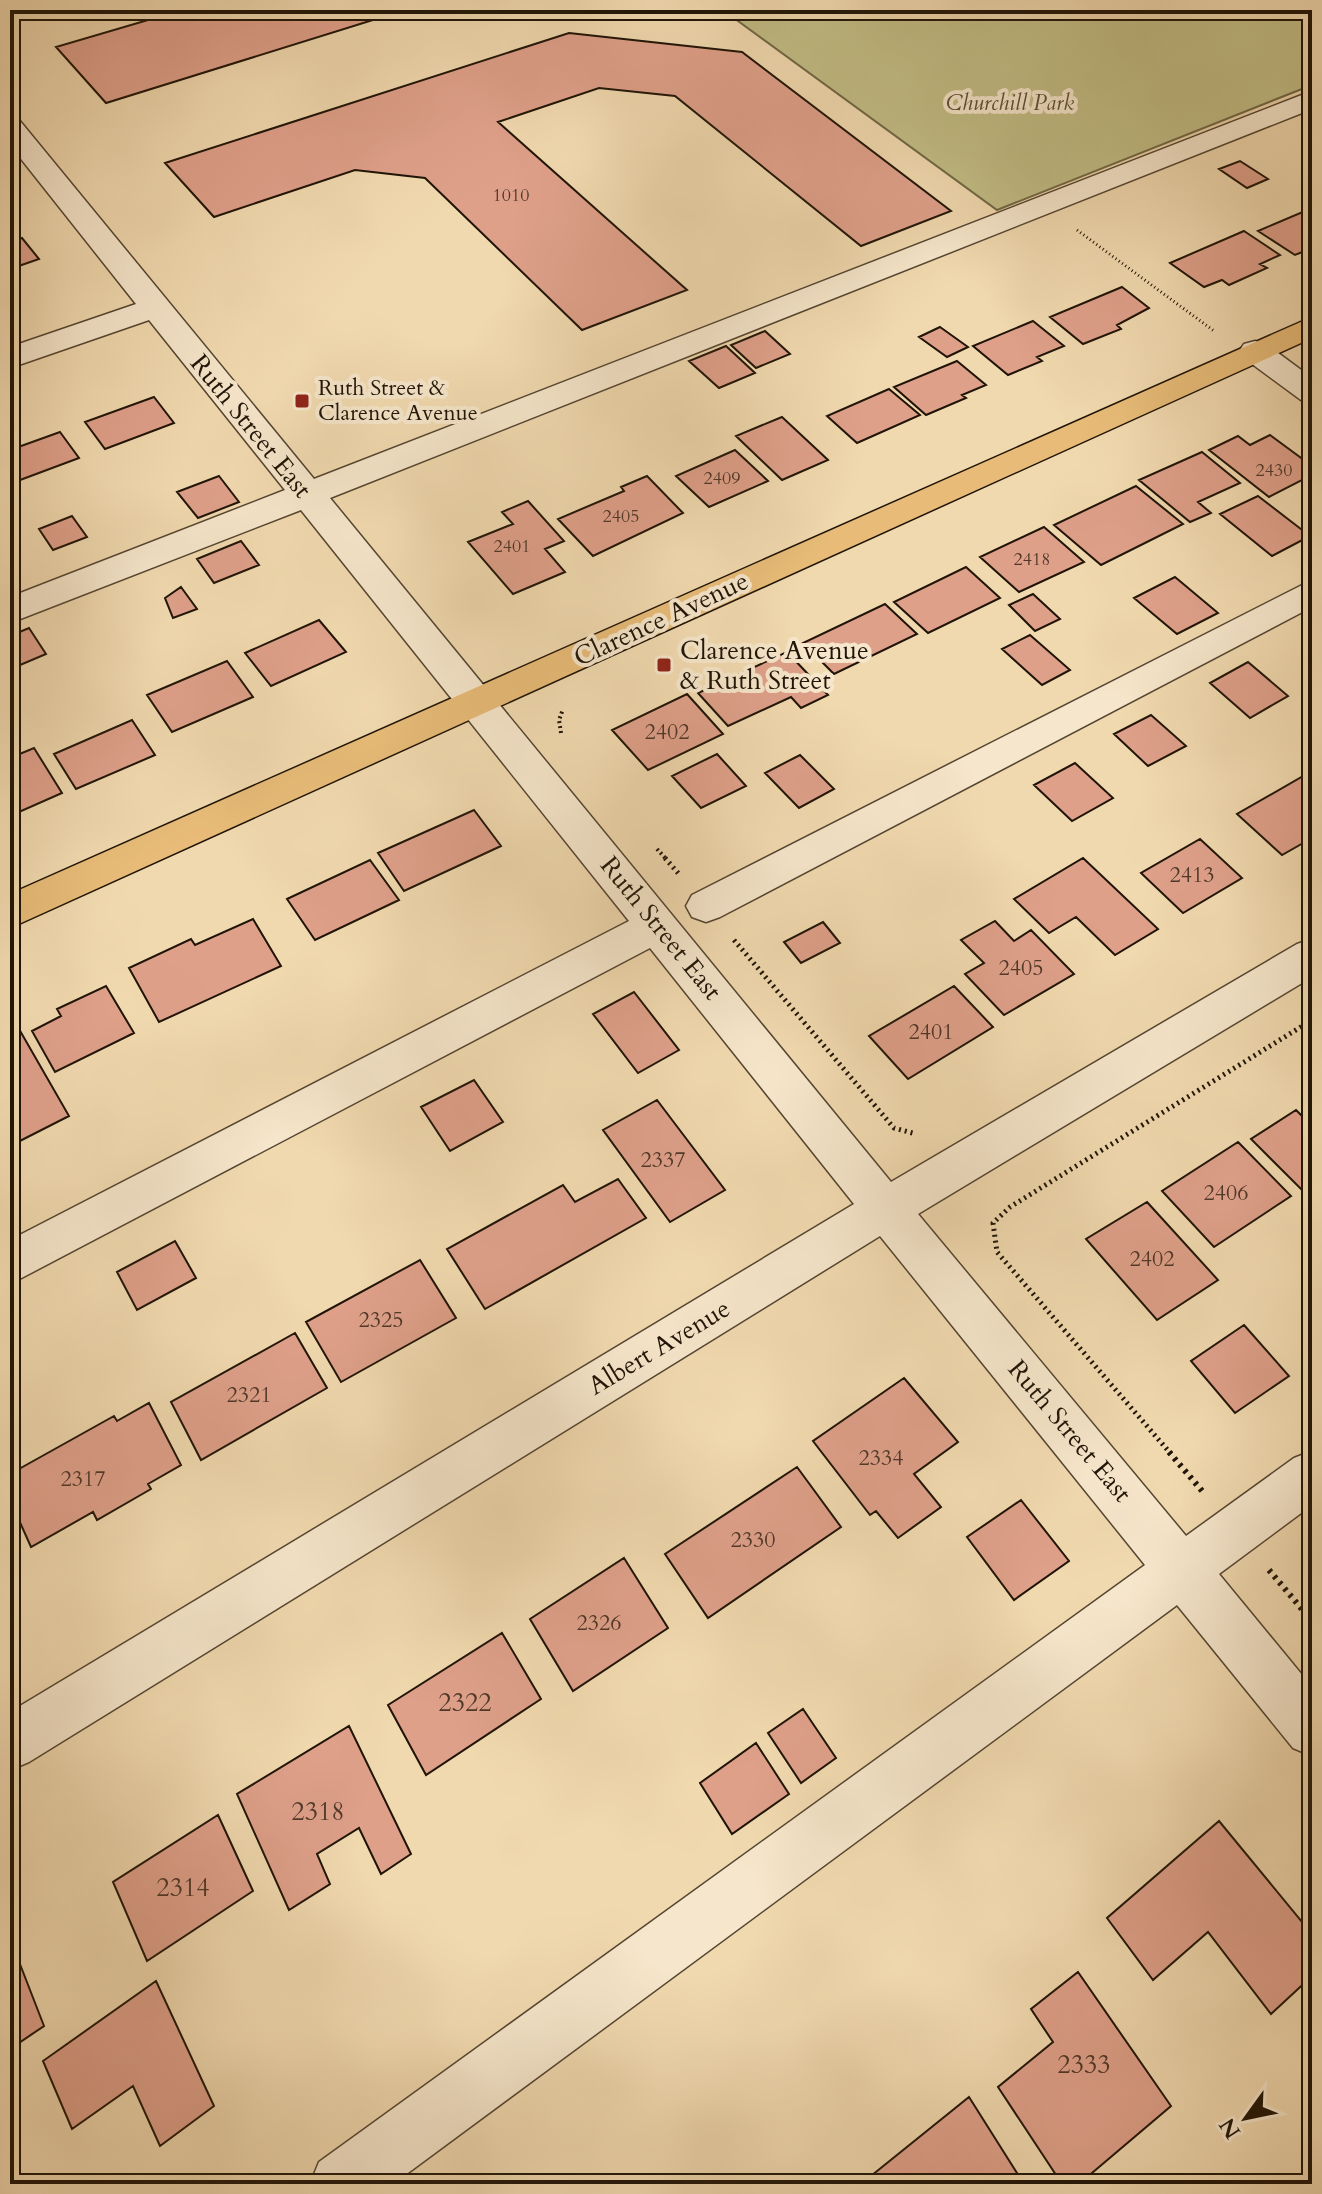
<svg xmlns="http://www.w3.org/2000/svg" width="1322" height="2194" viewBox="0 0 1322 2194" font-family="Cardo,serif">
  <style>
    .green { fill: #c2bd85; stroke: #706846; stroke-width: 2 }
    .building { fill: #dfa08a; stroke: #1f1407; stroke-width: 2 }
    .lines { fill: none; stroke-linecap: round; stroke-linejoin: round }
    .minor-casing { stroke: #544531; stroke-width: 3 }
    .major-casing { stroke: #1f1407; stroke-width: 3 }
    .path-far3 { stroke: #1f1407; stroke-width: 3; stroke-dasharray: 1 3; stroke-linecap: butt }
    .path-far2 { stroke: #1f1407; stroke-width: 4; stroke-dasharray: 2 3; stroke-linecap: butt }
    .path-far1 { stroke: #1f1407; stroke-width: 5; stroke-dasharray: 2 4; stroke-linecap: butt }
    .path { stroke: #1f1407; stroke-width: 6; stroke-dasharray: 3 5; stroke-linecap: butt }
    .minor { fill: #f6e6cb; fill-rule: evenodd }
    .major { fill: #e8bc78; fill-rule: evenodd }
    .poi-dot { fill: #8f2418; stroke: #f6e6cb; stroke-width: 3 }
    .labels { text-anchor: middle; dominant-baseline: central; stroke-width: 8; stroke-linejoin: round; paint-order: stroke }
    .far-number-label { font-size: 18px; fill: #4f3728 }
    .far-park-label { font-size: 22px; font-style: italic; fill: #584f33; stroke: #f6e6cb }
    .far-poi-label { font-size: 22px; fill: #1f1407; stroke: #f6e6cb; text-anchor: start }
    .number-label { font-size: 22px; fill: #4f3728 }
    .street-label { font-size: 26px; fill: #1f1407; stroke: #f6e6cb }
    .poi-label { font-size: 26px; fill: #1f1407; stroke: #f6e6cb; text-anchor: start }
    .near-number-label { font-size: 26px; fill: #4f3728 }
  </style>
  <rect width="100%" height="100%" fill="#f1d9af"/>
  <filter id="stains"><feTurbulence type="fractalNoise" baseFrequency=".0025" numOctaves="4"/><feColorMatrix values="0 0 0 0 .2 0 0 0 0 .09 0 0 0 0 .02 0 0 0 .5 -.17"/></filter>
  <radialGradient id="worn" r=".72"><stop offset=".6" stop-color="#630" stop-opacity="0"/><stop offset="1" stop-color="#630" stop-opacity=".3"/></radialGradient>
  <path class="green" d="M723,10H1312V85L997,210Z"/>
  <path class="building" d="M182,10H405L106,103L56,47Z
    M569,33L742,52L951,211L861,246L675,96L599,88L498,122L687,290L582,330L425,178L355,170L214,217L165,163Z
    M1240,161L1268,179L1247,188L1219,169Z
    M1312,208V248L1295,255L1258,231Z
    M1244,231L1280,255L1260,264L1267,268L1229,285L1222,280L1204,287L1170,263Z
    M22,238L39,259L10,269V242Z
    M1122,287L1149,308L1117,325L1121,329L1083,344L1050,317Z
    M1033,321L1064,346L1037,357L1042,361L1008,375L973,346Z
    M940,327L968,347L947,357L919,337Z
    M765,331L790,354L756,368L731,345Z
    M726,346L755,373L719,388L689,361Z
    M957,361L986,385L962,395L966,398L926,415L894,387Z
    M889,389L920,415L857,443L827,416Z
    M154,397L174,423L105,449L85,422Z
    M782,417L828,460L782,480L736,436Z
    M60,432L79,458L12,483L10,450Z
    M1270,435L1312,466V475L1269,497L1209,450L1238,436L1250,445Z
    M735,450L768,481L709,507L676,476Z
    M1202,452L1240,483L1198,502L1211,513L1190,522L1139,480Z
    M219,476L239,502L198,518L177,492Z
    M647,476L683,513L593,556L558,519L624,491L621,487Z
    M1136,486L1183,524L1101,565L1054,525Z
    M1258,496L1310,536L1272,556L1220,514Z
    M528,501L564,541L545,549L565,572L513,594L468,542L513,524L502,512Z
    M72,516L87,537L53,550L39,529Z
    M1044,527L1084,562L1019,592L980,557Z
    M241,541L259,565L214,583L197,559Z
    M966,567L1000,598L928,633L894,602Z
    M1175,577L1218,613L1177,634L1134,598Z
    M181,587L197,609L173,618L165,598Z
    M1033,594L1060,619L1035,631L1009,605Z
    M885,604L917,634L834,674L803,643Z
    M319,620L346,652L271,686L245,653Z
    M29,628L46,654L13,668L10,636Z
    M1030,635L1070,670L1042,685L1002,649Z
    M787,652L828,695L801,708L791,697L728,726L698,693Z
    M227,661L253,697L172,732L147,695Z
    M1248,662L1288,696L1250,718L1210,683Z
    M687,694L723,734L648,770L612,730Z
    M1151,715L1186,746L1148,766L1114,734Z
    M132,720L155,755L76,789L54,754Z
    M34,748L62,793L10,816V758Z
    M717,754L746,786L701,808L672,776Z
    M800,755L834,789L799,808L765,773Z
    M1075,763L1113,798L1072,821L1034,785Z
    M1305,775L1312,781V838L1282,855L1237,814Z
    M474,810L501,846L404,891L378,853Z
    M1200,839L1242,878L1183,913L1141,873Z
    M1083,858L1158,929L1115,955L1076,917L1049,933L1014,899Z
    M370,860L399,900L315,940L287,899Z
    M253,919L281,966L159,1022L129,968L191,939L195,945Z
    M995,921L1014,941L1031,930L1074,974L1004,1015L965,974L984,963L961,940Z
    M823,922L840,943L801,963L784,942Z
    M106,986L134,1033L55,1072L32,1031L61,1016L57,1009Z
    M954,986L993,1027L908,1079L869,1036Z
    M634,992L679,1050L638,1073L593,1014Z
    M19,1029L69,1116L10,1146V1034Z
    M474,1080L503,1122L450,1151L421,1107Z
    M657,1100L725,1190L670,1222L603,1130Z
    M1296,1110L1302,1116L1312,1110V1193L1308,1196L1251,1139Z
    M1238,1142L1291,1196L1214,1247L1162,1191Z
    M618,1179L646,1218L485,1309L447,1249L563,1185L575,1202Z
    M1147,1202L1218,1280L1157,1320L1086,1239Z
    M175,1241L196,1278L137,1310L117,1272Z
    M420,1260L456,1318L341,1382L306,1322Z
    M1244,1325L1289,1376L1235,1413L1191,1361Z
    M295,1333L327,1388L201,1460L171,1402Z
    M904,1378L958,1442L914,1474L941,1507L898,1538L876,1511L870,1515L813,1441Z
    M149,1403L181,1465L148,1484L151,1489L97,1520L93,1512L31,1547L10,1500V1474L114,1416L117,1421Z
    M797,1467L841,1527L708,1618L665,1554Z
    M1021,1500L1069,1561L1014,1600L967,1537Z
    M624,1558L668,1628L573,1691L530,1619Z
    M502,1633L541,1699L426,1775L388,1705Z
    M803,1709L836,1758L801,1783L768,1733Z
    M349,1726L411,1854L381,1874L359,1828L317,1854L330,1884L289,1910L237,1794Z
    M756,1743L789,1794L732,1834L700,1783Z
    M218,1815L253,1891L147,1961L113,1882Z
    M1219,1821L1312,1934V1976L1271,2014L1208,1932L1153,1980L1107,1918Z
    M11,1941L44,2026L10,2049V1942Z
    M1078,1972L1171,2106L1079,2184H1062L998,2087L1053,2042L1031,2009Z
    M156,1981L214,2106L160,2146L133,2086L72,2129L43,2061Z
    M969,2097L1024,2184H861Z"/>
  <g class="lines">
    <defs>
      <path id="minor" d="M1312,91V109L330,498L891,1182L1297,944L1312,939V977L918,1214L1186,1536L1294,1458L1312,1451V1505L1219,1574L1312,1687V1756L1293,1748L1177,1605L393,2184H310L319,2162L1145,1565L880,1236L29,1762L10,1770V1712L854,1204L650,948L10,1284V1240L629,921L301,510L10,623V597L285,490L149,320L10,368V347L136,304L10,145V119L20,121L314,479Z
        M1255,341L1266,344L1312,378V403L1301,400L1244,358L1239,351L1244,344Z
        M1312,580V607L720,917L706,922L692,917L686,906L692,895Z"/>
      <path id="major" d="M1312,317V338L10,928V894Z"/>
    </defs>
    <use href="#minor" class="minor-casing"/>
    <use href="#major" class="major-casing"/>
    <path class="path-far3" d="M1077,230L1214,331"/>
    <path class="path-far2" d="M561,733L559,720L563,709
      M657,849L667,860"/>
    <path class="path-far1" d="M665,858L679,874
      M734,940L894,1128L916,1134
      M1171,1454L997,1252L993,1223L1010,1207L1312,1020"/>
    <path class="path" d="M1169,1452L1203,1492
      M1269,1570L1312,1621"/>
    <use href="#minor" class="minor"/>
    <use href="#major" class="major"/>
  </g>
  <g class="poi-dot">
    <rect x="294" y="393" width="16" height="16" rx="4"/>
    <rect x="656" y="657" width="16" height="16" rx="4"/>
  </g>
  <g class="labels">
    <g class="far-number-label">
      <text x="511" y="195">1010</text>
      <text x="1274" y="470">2430</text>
      <text x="722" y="478">2409</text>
      <text x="621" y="516">2405</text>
      <text x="512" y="546">2401</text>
      <text x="1032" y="559">2418</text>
    </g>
    <g class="far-park-label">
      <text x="1010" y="103">Churchill Park</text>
    </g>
    <g class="far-poi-label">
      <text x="318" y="388">Ruth Street &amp;<tspan x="318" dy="25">Clarence Avenue</tspan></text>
    </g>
    <g class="number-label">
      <text x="667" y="732">2402</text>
      <text x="1192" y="875">2413</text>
      <text x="1021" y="968">2405</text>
      <text x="931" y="1032">2401</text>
      <text x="663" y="1160">2337</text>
      <text x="1226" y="1193">2406</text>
      <text x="1152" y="1259">2402</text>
      <text x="381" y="1320">2325</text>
      <text x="249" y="1395">2321</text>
      <text x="881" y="1458">2334</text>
      <text x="83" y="1479">2317</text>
      <text x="753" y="1540">2330</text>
      <text x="599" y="1623">2326</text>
    </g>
    <g class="street-label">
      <text transform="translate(251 426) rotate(51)">Ruth Street East</text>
      <text transform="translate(661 619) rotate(-25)">Clarence Avenue</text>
      <text transform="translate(661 928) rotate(51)">Ruth Street East</text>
      <text transform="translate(659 1347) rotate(-31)">Albert Avenue</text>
      <text transform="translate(1070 1431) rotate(50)">Ruth Street East</text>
    </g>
    <g class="poi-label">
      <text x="680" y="650">Clarence Avenue<tspan x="680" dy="30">&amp; Ruth Street</tspan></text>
    </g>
    <g class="near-number-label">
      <text x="465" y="1702">2322</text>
      <text x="318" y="1811">2318</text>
      <text x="183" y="1887">2314</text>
      <text x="1084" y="2064">2333</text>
    </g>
  </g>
  <rect width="1322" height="2194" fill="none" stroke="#f1d9af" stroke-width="40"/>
  <rect x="12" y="12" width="1298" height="2170" fill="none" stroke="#1f1407" stroke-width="4"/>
  <rect x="20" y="20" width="1282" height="2154" fill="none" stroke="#1f1407" stroke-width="2"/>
  <g transform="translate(1246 2118) rotate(237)" stroke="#f6e6cb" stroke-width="6" paint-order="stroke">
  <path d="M0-6L14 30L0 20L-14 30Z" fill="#1f1407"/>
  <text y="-12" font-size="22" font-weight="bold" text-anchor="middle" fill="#1f1407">N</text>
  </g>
  <rect width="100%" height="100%" filter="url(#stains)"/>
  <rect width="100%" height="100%" fill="url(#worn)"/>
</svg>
